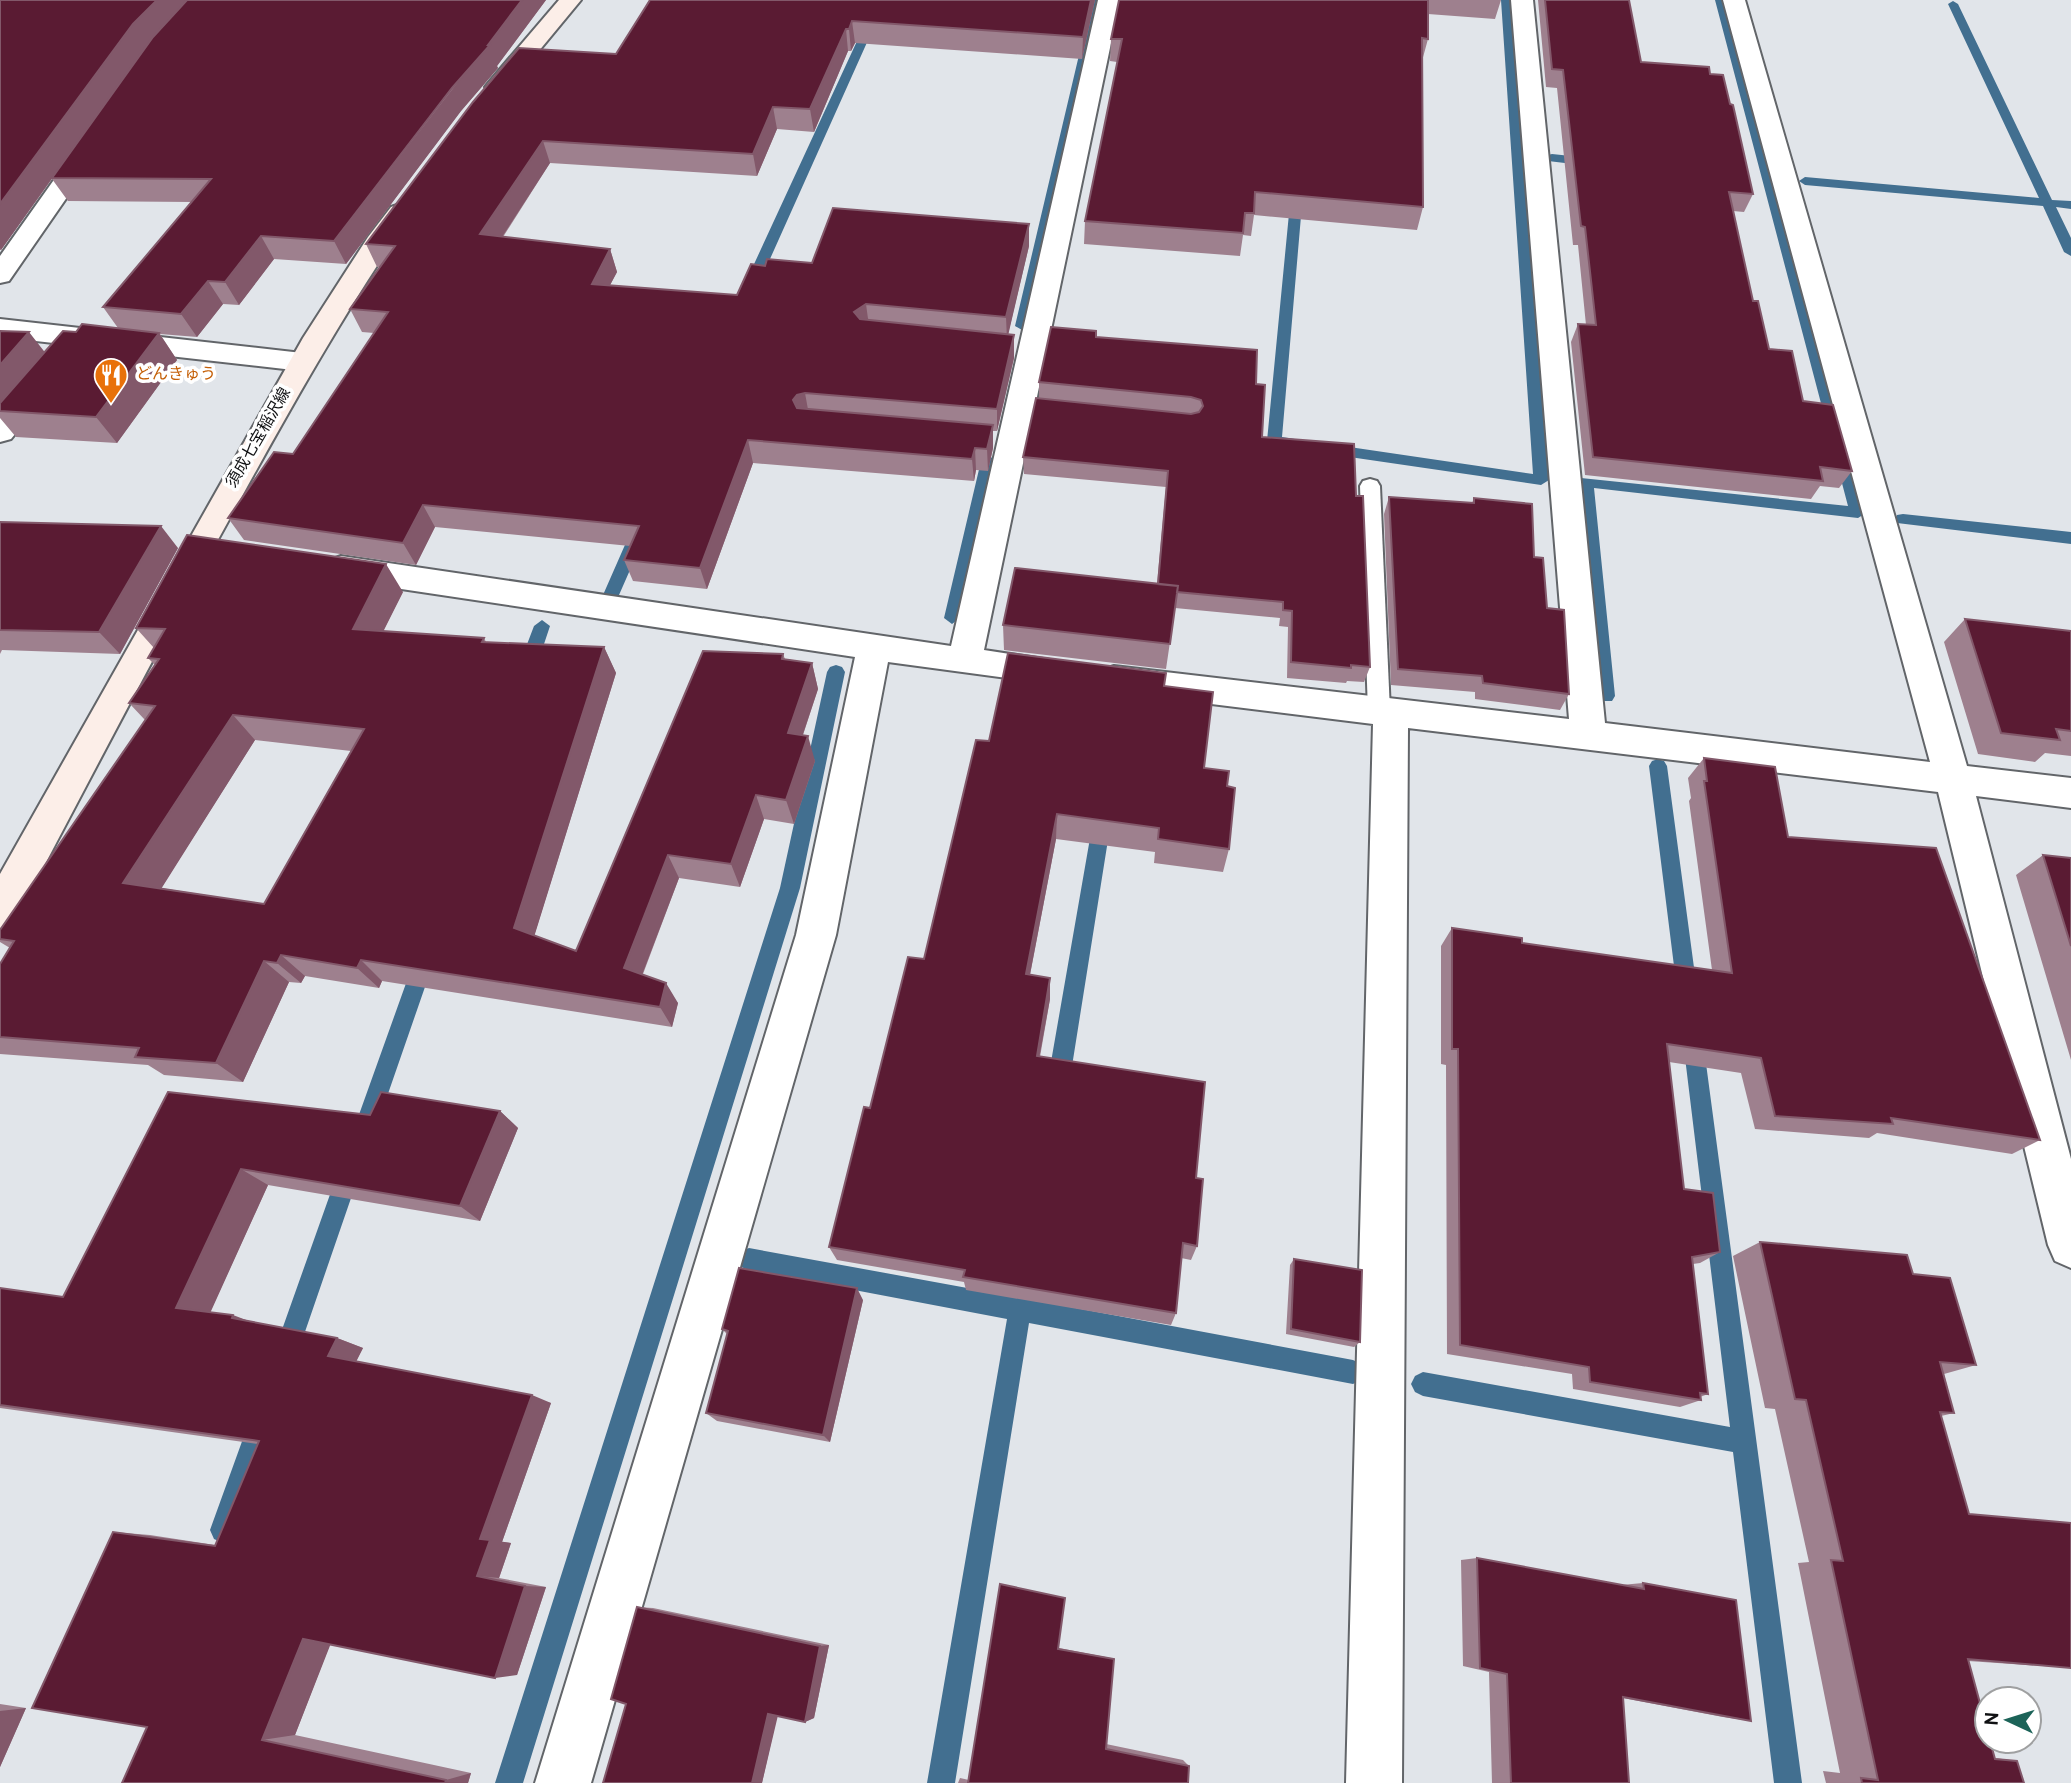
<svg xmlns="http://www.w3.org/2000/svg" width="2071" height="1783" viewBox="0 0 2071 1783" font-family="Overpass,'Noto Sans JP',sans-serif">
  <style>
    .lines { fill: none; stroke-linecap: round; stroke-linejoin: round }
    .stream { fill: #426f90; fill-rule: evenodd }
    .lane-casing { stroke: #626569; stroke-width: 4 }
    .street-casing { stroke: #626569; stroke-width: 4 }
    .secondary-casing { stroke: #626569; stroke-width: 4 }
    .lane { fill: #fff; fill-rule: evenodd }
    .street { fill: #fff; fill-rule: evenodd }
    .secondary { fill: #fceee8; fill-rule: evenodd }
    .wall { fill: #9e808e; fill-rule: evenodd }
    .shaded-wall { fill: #82586a }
    .building { fill: #5a1b33; stroke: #82586a; stroke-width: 2; fill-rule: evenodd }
    .labels { text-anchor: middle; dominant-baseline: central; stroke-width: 7; stroke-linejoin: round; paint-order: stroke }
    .far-food-label { font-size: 16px; fill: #c56008; stroke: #fff; text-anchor: start }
    .far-street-label { font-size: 16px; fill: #101113; stroke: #fff }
  </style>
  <rect width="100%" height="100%" fill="#e1e5ea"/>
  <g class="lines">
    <path class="stream" d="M876,0H886L757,288L750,292L745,291L743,288Z
      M1092,0H1102L1029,326L1022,330L1015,326Z
      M1501,0H1511L1549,480L1541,485L1329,454L1321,449L1329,444L1533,474Z
      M1715,0H1725L1866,513L1858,518L1594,488L1615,696L1612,701H1600L1597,696L1578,482L1581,478L1848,506Z
      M1953,1L1958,4L2052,200L2071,201V209L2056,207L2071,238V256L2064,252L2043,206L1805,185L1799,181L1805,177L2039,198L1948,4Z
      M1552,154L1590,158L1596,162L1590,166L1548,161V155Z
      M1297,189L1303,193L1282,437L1301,440L1303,444L1301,448C1292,450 1273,448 1267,441L1291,193Z
      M989,456L997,461L960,618L952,624L944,618L981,461Z
      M1903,514L2071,532V544L1897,523L1895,519L1897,515Z
      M636,532L644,538L619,595L611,601L605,599L603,595L628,538Z
      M542,620L550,626L536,668L533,673H521L518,668L534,626Z
      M836,665L842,667L845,672L800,888L523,1783H495L780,888L827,672L830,667Z
      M1658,759L1664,761L1667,766L1697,990L1694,996L1687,999L1680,996L1677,990L1649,766L1652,761Z
      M1102,813L1109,816L1111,821L1069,1085L1065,1092L1058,1095L1051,1092L1047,1085L1093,821L1095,816Z
      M424,952L431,955L434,961L373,1137L370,1144L362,1147L354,1144L351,1137L414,961L417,955Z
      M1693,1031L1700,1034L1703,1041L1802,1783H1774L1733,1452L1423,1396L1415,1392L1411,1384L1415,1376L1423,1372L1730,1427L1683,1041L1686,1034Z
      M349,1161L357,1164L360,1172L297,1355L293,1363L285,1367L277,1363L273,1355L338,1172L341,1164Z
      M749,1248L1011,1296L1018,1265L1026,1262L1034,1265L1037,1273L1033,1300L1353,1360L1361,1364L1365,1372L1361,1380L1353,1384L1029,1323L955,1783H927L1007,1319L749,1270L741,1267L738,1259L741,1251Z
      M262,1408L271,1411L274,1420L232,1539L223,1543L214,1539L210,1530L253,1411Z"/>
    <defs>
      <path id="lane" d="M1370,479L1377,481L1380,486L1390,711L1387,717L1379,720L1371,717L1368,711L1360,486L1363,481Z"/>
      <path id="street" d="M1098,0H1120L984,650L1070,663L1075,672L1070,681L1058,685L888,662L836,935L591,1783H535L796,935L855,657L341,580L330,576L325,568L330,560L341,556L951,646Z
        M1511,0H1533L1605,723L1930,762L1723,0H1745L1967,766L2071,778V808L1976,796L2071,1159V1268L2055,1261L2048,1245L1938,792L1408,728L1402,1783H1346L1373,724L1114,692L1102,688L1097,679L1102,670L1114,666L1569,719Z
        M89,141L98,143L101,148L9,281L0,283V256L80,143Z
        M0,319L302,353L312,356L316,362L312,368L302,371L0,337Z
        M41,376L51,378L55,385L11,439L0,442V413L31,378Z"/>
      <path id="secondary" d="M559,0H581L505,92H489L485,87L489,82Z
        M400,204L409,207L413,212C349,304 295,400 241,498C163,638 89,781 14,923L0,928V874L303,338L368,237L391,207Z"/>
    </defs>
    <use href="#lane" class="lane-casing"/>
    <use href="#street" class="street-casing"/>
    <use href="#secondary" class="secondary-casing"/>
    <use href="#lane" class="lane"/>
    <use href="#street" class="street"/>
    <use href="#secondary" class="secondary"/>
  </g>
  <path class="wall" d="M0,0H546L497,66L498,68L461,111L346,264L274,259L239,305L223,304L197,337L160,334L177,360L117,443L16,437L0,418V331L45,352L76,332L118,328L103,307L192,202L68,201L52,179L1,250H0Z
    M650,0H1095L1082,59L855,43L851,51H848L814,132L777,129L757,176L550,163L503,237L610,249L617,272L610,285L737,295L765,266L812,263L1029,224V246L1008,334L1014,335V358L997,431H993V448L988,471L976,470L974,481L753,463L707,589L633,581L624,560L630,546L435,527L416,565L244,540L228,518L293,454L374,333L362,332L350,309L380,267H377L366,244L616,54Z
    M1119,0H1501L1495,19L1428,14V39L1422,61L1423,207L1417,230L1254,215L1251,236L1243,235L1240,256L1084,244L1085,221L1117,62L1110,61L1111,39Z
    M1538,0H1629L1641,62L1710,74L1753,194L1744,212L1733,211L1753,301L1769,349L1803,401L1852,471L1839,488L1820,486L1811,499L1585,475L1571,342L1578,324L1586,325L1578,245H1573L1557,88L1546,87Z
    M1096,331V337L1256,384L1262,437L1356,496L1370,667L1364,682L1347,681L1346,683L1287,678L1288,627L1279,626L1280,618L1175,608L1166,669L1004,650L1003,625L1157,584L1166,487L1024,474L1023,457L1039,398V382Z
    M1389,497L1472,503L1474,498L1534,557L1569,694L1560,710L1475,699V692L1391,685L1384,514Z
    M0,522L178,548L120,654L2,650L0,654Z
    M403,592L383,631L484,638L486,642L604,647L616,673L534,936L576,951L783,654L785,659L812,663L818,689L803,735L815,761L794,824L764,819L740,887L679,878L643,974L678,1003L672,1027L382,981L379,988L305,976L301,983L289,982L243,1082L164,1075L148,1065L0,1054V964L10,948L0,942V930L145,720L129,703L155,665L148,658L154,648L136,628ZM255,740L351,751L264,904L161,888Z
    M1965,619L2071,631V756L2045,753L2035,762L1978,754L1944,642Z
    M1164,686L1204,768L1227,786L1229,849L1223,872L1154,863L1155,852L1056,839L1030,975L1050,978V999L1040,1057L1196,1178L1197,1246L1191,1260L1181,1258L1176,1313L1171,1325L966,1290L964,1282L837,1260L829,1247L870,1108L924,959L989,741Z
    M1704,758L1788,837L2040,1140L2012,1154L1877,1133L1869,1138L1755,1129L1741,1073L1669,1062L1684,1189L1720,1252L1700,1263L1693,1264L1708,1394L1700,1397L1701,1400L1680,1407L1573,1389L1572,1374L1447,1354L1446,1065L1441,1064V946L1452,928L1522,943L1712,970L1689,801L1691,798L1688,778Z
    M2043,855L2071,858V1060L2016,875Z
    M168,1092L370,1115L500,1111L518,1128L480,1221L268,1185L210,1312L249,1321L337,1338L363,1348L356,1361L551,1403L502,1542L511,1543L499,1578L546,1587L517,1675L330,1644L295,1735L471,1773L468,1783H122L147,1727L113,1532L150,1535L215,1545L258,1444L0,1408V1288L63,1297Z
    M1760,1242L1913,1274L1976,1365L1944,1374L1954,1413L1941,1416L1969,1514L2071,1523V1668L1968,1661L1995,1758L2017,1761L2024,1783H1826L1823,1771L1840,1773L1798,1563L1809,1562L1775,1409L1765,1408L1733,1256Z
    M1294,1259L1360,1342L1354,1347L1286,1334L1290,1265Z
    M863,1300L830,1442L717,1421L706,1413L727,1334L722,1329Z
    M1477,1558L1621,1585L1643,1583L1751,1721L1723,1717L1623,1698L1629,1783H1492L1489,1672L1463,1666L1461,1560Z
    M637,1607L653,1608L829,1645L814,1718L805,1722L777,1716L762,1783H603L626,1704Z
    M1059,1648L1111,1658L1114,1659L1106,1744L1183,1760L1189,1766L1188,1783H958L960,1778L969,1780Z
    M0,1704L26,1708L0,1767Z"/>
  <path class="shaded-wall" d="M157,0H191L146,46L1,250L0,248V204L133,24Z
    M522,0H546L497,66L498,68L461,111L346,264L334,241Z
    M1091,0H1095L1082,59L1083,37Z
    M852,21L855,43L851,51L849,29Z
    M846,29L848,51L814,132L810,109Z
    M773,107L777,129L757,176L753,154Z
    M543,141L550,163L489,257L480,234Z
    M1029,224V246L1007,340L1006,317Z
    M261,236L274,259L239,305L225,282Z
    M610,249L617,272L599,306L592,284Z
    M208,281L223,304L197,337L181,314Z
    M866,304L869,326L857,335L854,312Z
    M29,332L47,355L0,409V365Z
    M159,333L177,360L117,443L96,417Z
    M1014,335V358L997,431V409Z
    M805,393L809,415L798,423L793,400L797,395Z
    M993,425V448L988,471L987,449Z
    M748,440L753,463L707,589L700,568Z
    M975,448L976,470L974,481L972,459Z
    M423,505L435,527L416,565L403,543Z
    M161,526L178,548L120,654L99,632Z
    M386,564L403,592L371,656L353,629Z
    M604,647L616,673L530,950L514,928Z
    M812,663L818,689L795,758L788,733Z
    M233,715L255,740L151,905L123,883Z
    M808,736L815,761L794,824L786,800Z
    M756,795L764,819L740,887L731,864Z
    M1057,814L1056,839L1026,995V974Z
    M668,855L679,878L637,988L624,968Z
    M281,955L305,976L301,983L277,963Z
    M361,960L382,981L379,988L357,968Z
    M264,961L289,982L243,1082L216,1063Z
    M1050,978V999L1036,1075L1037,1056Z
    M666,983L678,1003L672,1027L660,1007Z
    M500,1111L518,1128L480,1221L460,1206Z
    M241,1169L268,1185L207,1320L176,1308Z
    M857,1288L863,1300L830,1442L823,1435Z
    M233,1315L262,1326L232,1318Z
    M337,1338L363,1348L354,1366L328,1356Z
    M532,1395L551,1403L502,1542L480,1539Z
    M490,1540L511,1543L499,1578L477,1576Z
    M525,1586L546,1587L517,1675L495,1678Z
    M333,1638L295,1735L262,1740L303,1639Z
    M829,1645L814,1718L805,1722L820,1646Z
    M26,1708L0,1767V1711Z
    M779,1711L762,1783H752L768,1714Z
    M471,1773L468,1783H445L446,1780Z"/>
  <path class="building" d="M0,0H157L133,24L0,204Z
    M187,0H522L488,45H490L452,88L334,241L261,236L225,282L208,281L181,314L103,307L211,179L52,178L153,37Z
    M650,0H1091L1083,37L852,21L849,29H846L810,109L773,107L753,154L543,141L480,234L610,249L592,284L737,295L751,264L765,266L767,259L812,263L833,208L1029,224L1006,317L866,304L854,312L860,319L1014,335L997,409L805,393L797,395L793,400L797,408L993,425L987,449L975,448L972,459L748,440L700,568L624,560L639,526L423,505L403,543L228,518L274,452L293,454L388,312L350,309L395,246L366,244L473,102L519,48L616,54Z
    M1119,0H1428V39L1422,38L1423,207L1255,192L1254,213H1245L1243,233L1085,221L1122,39H1111Z
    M1545,0H1629L1641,62L1709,67L1710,74L1723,75L1730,104L1733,105L1753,194L1729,192L1753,301H1758L1769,349L1792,351L1803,401L1833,405L1852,471L1820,467L1823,481L1593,457L1578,324L1596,325L1585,227L1581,226L1563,70L1552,69Z
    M82,324L159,333L96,417L0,411V403L63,331L76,332Z
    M1051,327L1096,331V337L1257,350L1256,384L1265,385L1262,437L1354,444L1356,496H1363L1370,667L1351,665V668L1291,662L1292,611L1283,610V602L1177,592L1178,586L1158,584L1168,471L1023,457L1036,398L1191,414L1199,412L1203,406L1201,400L1191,397L1039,382Z
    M0,331L29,332L0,365Z
    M1389,497L1474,503V498L1532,504L1534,557L1543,558L1547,608L1564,610L1569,694L1483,683L1482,676L1398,669Z
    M0,522L161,526L99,632L0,630Z
    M187,535L386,564L353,629L484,638L482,642L604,647L514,928L576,951L703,651L783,654L782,659L812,663L788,733L808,736L786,800L756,795L731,864L668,855L624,968L666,983L660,1007L361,960L357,968L281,955L277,963L264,961L216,1063L135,1057L139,1048L0,1037V964L14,941L0,939V930L155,706L129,703L159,659L148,658L165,629L136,628ZM233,715L364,729L264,904L123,883Z
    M1015,568L1178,586L1170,644L1003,625Z
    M1965,619L2071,631V731L2056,729L2060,740L2001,733Z
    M1008,653L1166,673L1164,686L1213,692L1204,768L1229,771L1227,786L1235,788L1229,849L1158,839L1159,828L1057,814L1026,974L1050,978L1037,1056L1205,1082L1196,1178L1203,1179L1197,1246L1183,1243L1176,1313L963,1277L965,1270L829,1247L864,1107L870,1108L908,957L924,959L976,740L989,741Z
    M1704,758L1775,767L1788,837L1936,848L2040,1140L1891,1118L1893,1124L1775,1116L1761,1058L1667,1044L1684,1189L1713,1193L1720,1252L1692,1257L1708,1394L1700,1393L1701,1400L1590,1382L1589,1367L1460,1345L1458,1049H1452V928L1522,938V943L1732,973L1704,781H1707Z
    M2043,855L2071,858V946Z
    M168,1092L370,1115L381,1092L500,1111L460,1206L241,1169L176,1308L233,1315L232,1318L337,1338L328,1356L532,1395L480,1539L490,1540L477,1576L525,1586L495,1678L303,1639L262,1740L446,1780L445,1783H122L147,1727L32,1708L113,1532L215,1546L259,1441L0,1405V1288L63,1297Z
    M1760,1242L1907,1255L1913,1274L1950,1278L1976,1365L1940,1362L1954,1413L1940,1412L1969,1514L2071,1523V1668L1968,1659L1987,1729V1741H1990L1995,1759L2017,1761L2024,1783H1862L1861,1778L1878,1780L1831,1560L1843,1561L1806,1400L1795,1399Z
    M1294,1259L1362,1270L1360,1342L1291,1329Z
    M739,1268L857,1288L823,1435L706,1413L728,1331L722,1329Z
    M1477,1558L1644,1589L1643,1583L1736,1600L1751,1721L1623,1697L1629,1783H1511L1507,1674L1480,1668Z
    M1000,1584L1065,1598L1058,1649L1114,1659L1106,1749L1189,1766L1188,1783H968Z
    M637,1607L820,1646L805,1722L768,1714L752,1783H603L626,1704L611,1699Z"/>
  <defs>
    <symbol id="restaurant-pin" viewBox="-11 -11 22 30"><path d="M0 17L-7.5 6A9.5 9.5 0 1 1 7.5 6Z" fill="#e8710a" stroke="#fff"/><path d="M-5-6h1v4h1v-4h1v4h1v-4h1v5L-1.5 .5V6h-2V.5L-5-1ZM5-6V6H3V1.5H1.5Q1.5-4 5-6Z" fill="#fff"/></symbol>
  </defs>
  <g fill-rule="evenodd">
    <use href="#restaurant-pin" x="92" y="356" width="38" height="52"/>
  </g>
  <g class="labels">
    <g class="far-food-label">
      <text x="136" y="375">どんきゅう</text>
    </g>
    <g class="far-street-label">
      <text transform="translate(259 438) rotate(-60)">須成七宝稲沢線</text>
    </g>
  </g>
  <g transform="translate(2008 1720) rotate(274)"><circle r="33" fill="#ffffff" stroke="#9fa0a1" stroke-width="2"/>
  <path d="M0-5L12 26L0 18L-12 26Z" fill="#1c6358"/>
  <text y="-10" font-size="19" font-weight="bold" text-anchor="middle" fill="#101113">N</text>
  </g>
</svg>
